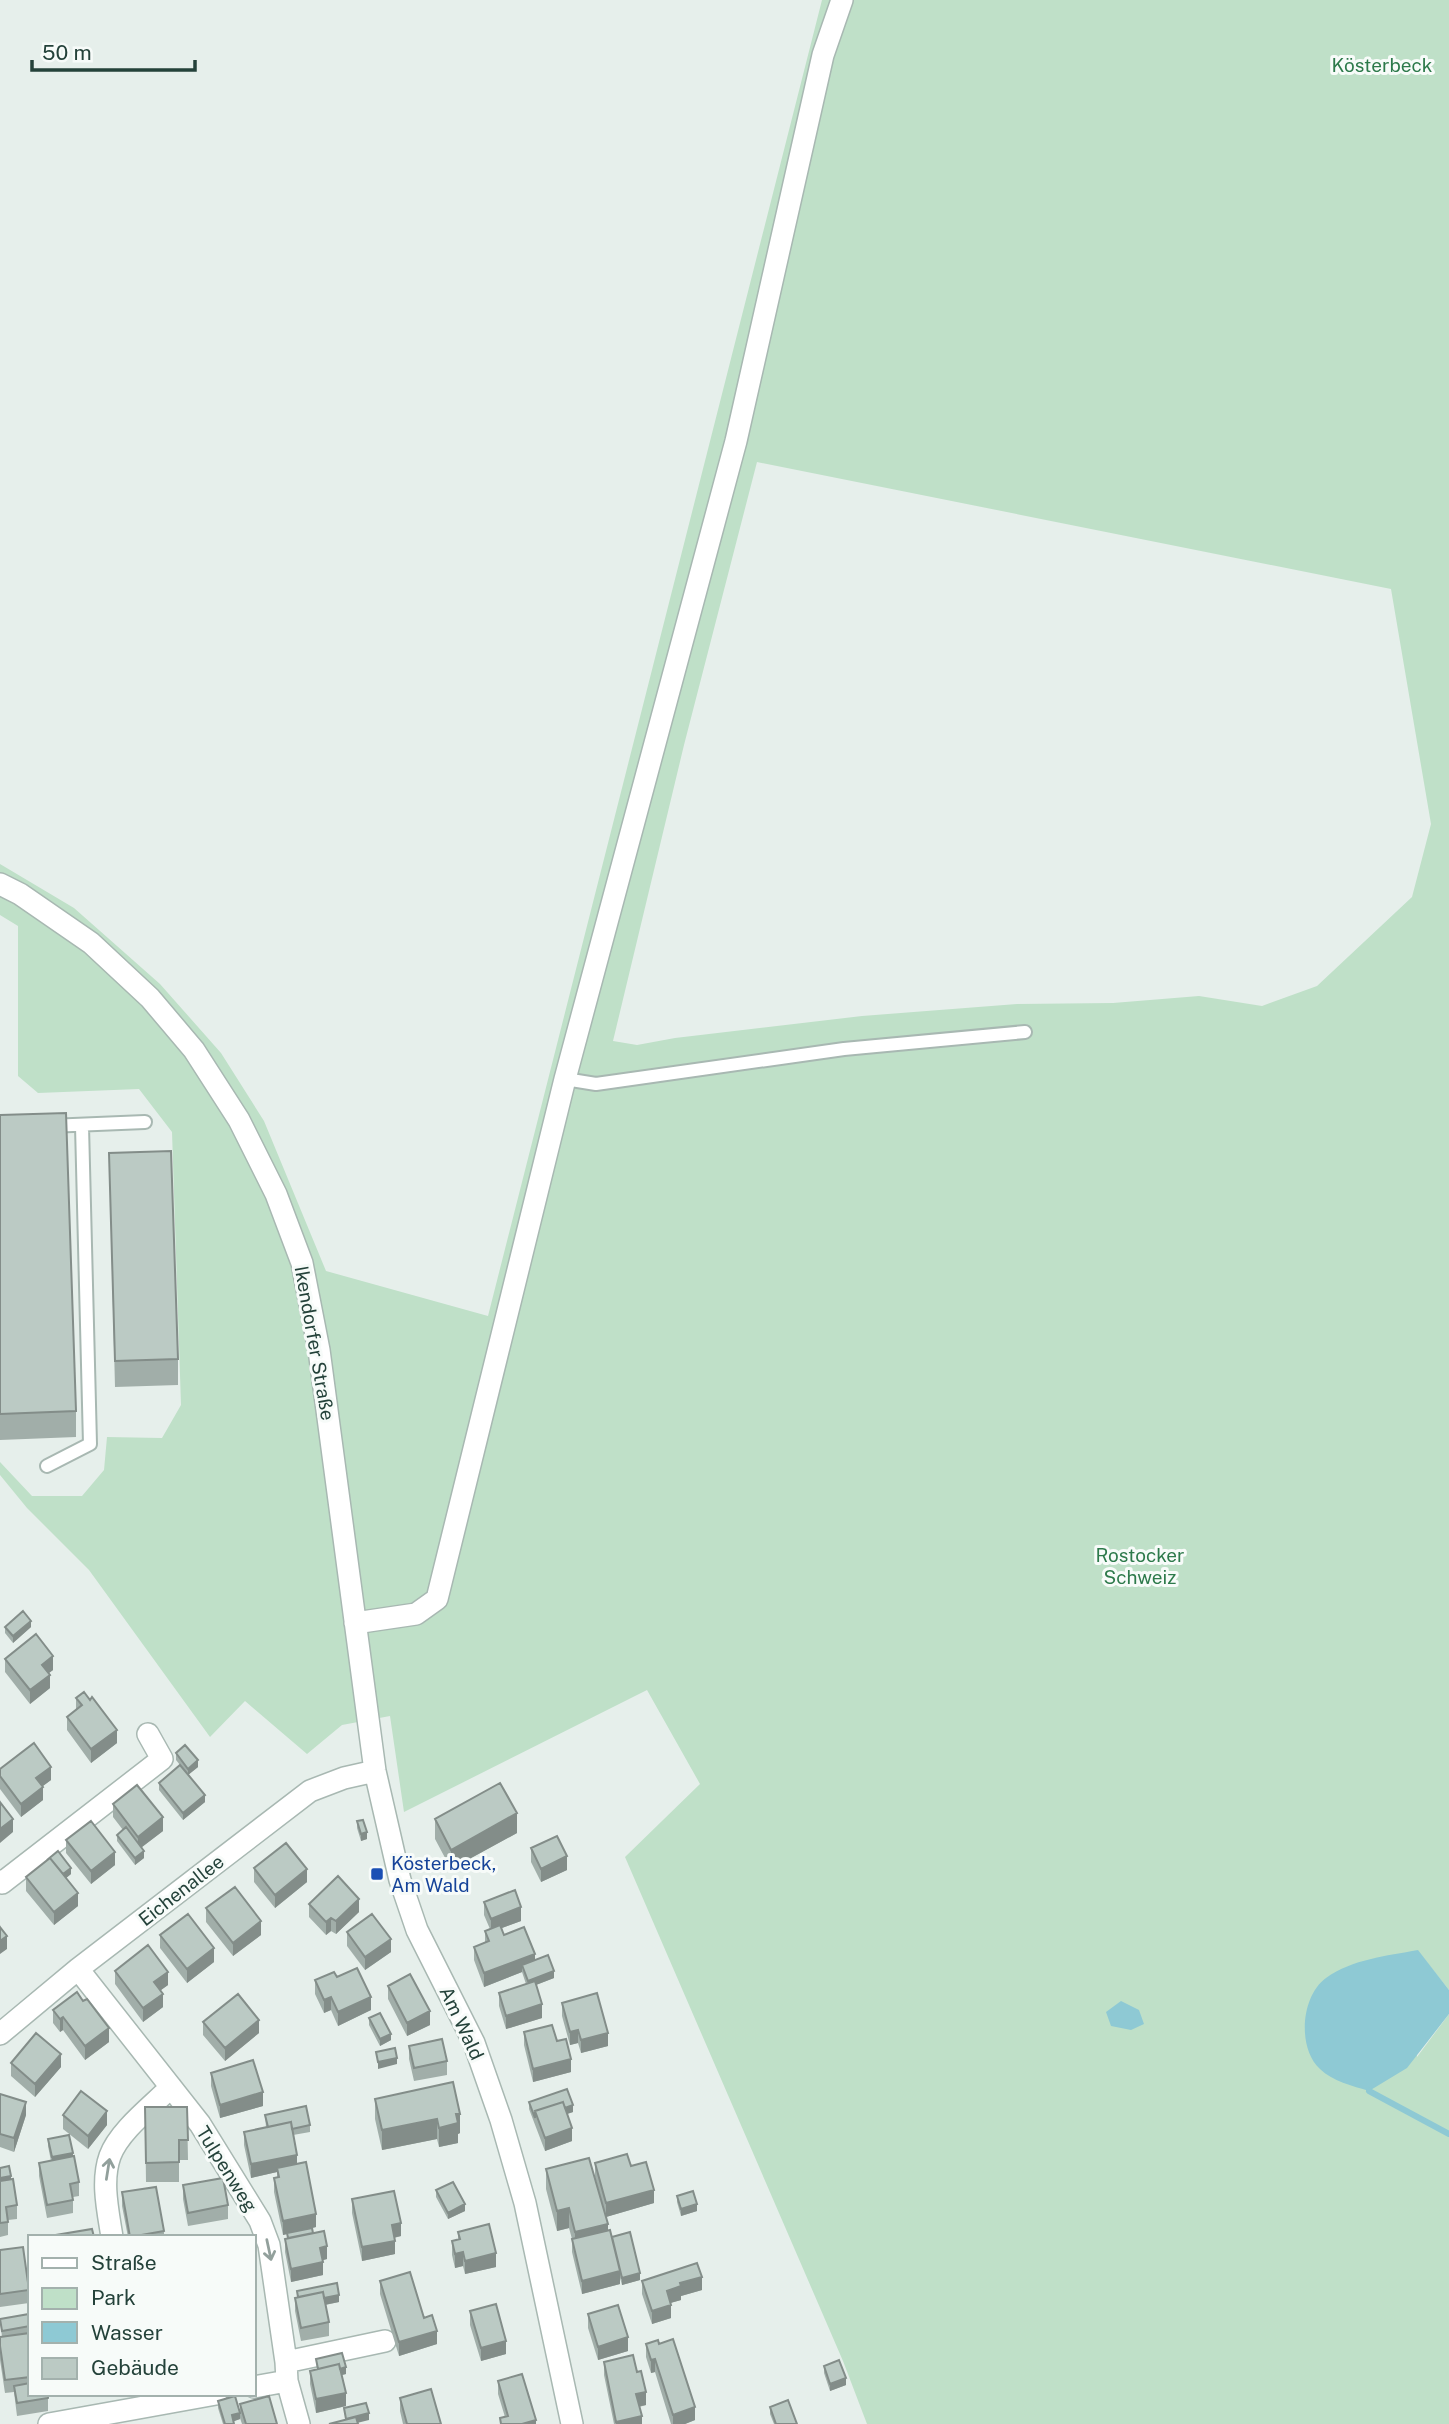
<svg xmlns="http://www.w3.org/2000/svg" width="1449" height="2424" viewBox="0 0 1449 2424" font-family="'Public Sans',sans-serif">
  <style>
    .green { fill: #bfe0c8; fill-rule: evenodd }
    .water { fill: #8ec9d4 }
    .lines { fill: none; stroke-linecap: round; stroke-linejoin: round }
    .stream { stroke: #8ec9d4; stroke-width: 6 }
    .lane-casing { stroke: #a8b8b2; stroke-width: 16 }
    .street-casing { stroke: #a8b8b2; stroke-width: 24 }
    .lane { stroke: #fff; stroke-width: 12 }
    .street { stroke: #fff; stroke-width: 21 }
    .wall { fill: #a1aea9 }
    .shaded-wall { fill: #838d89 }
    .building { fill: #bbcac4; stroke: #838d89; stroke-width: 2 }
    .oneway { stroke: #92a09c }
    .transit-dot { fill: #1a4fb4; stroke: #f7fbf9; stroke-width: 2.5 }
    .labels { text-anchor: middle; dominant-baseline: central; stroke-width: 6; stroke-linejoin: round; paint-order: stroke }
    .park-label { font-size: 19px; fill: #2d7a4b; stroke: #f7fbf9 }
    .street-label { font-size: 19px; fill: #24423a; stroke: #f7fbf9 }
    .transit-label { font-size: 19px; fill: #164399; stroke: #f7fbf9; text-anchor: start }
  </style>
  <rect width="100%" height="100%" fill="#e6efeb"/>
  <path class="green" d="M822,0H1449V1990L1417,1950V2057L1449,2014V2424H867L843,2361L625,1857L700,1784L647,1690L404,1812L390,1716L342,1725L307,1754L245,1701L210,1737L89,1570L27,1508L0,1475V1462L32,1496H82L104,1470L107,1437L162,1438L181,1405L172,1132L139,1089L38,1093L18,1076V926L0,915V864L74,908L160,984L221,1053L264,1121L326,1271L488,1316ZM757,462L1391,589L1431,824L1412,897L1317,986L1262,1006L1199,996L1113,1003L1017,1004L862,1016L675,1038L637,1045L613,1041L684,745Z"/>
  <path class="water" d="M1418,1950L1449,1990V2014L1407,2068L1369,2091C1353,2086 1332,2081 1320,2069C1297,2048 1301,1996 1326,1978C1353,1959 1386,1956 1418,1950Z
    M1121,2001L1139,2010L1144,2024L1131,2030L1111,2026L1106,2012Z"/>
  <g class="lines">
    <path class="stream" d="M1369,2091L1449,2134"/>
    <defs>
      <path id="lane" d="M565,1079L596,1084L844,1049L1025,1032
        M49,1126L145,1122
        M47,1466L90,1444L82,1126"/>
      <path id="street" d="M0,884L20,894L91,943L150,998L194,1050L239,1120L276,1194L302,1263L319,1350L375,1771L400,1880L417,1930L474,2043L501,2120L525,2203L572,2424
        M355,1623L416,1614L437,1599L565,1079L736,441L823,55L842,0
        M0,1881L2,1883L162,1759L148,1734
        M78,1969L200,2124L260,2221L269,2245L286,2362L287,2381L299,2424
        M0,2034L78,1969L310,1791L344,1778L375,1771
        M112,2237C108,2211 101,2181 110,2156C119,2131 152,2106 171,2087
        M286,2362L385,2341
        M254,2387L287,2381
        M49,2424L216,2394"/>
    </defs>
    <use href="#lane" class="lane-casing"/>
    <use href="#street" class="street-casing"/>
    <use href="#lane" class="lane"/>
    <use href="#street" class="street"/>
  </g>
  <path class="wall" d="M0,1115L76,1411V1437L0,1440Z
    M109,1153L178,1359V1385L115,1387Z
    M5,1627H31L13,1643L5,1633Z
    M5,1659L53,1670L49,1673L50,1688L30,1704L5,1672Z
    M76,1698L117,1743L91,1763L67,1730V1717L76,1710Z
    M176,1753L198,1767L188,1775L205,1802L183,1820L159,1790V1783L180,1765L176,1760Z
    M0,1769L51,1780L43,1786V1800L21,1817L0,1789Z
    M113,1804L163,1831L142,1847L144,1858L135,1865L117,1841V1835L123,1830L113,1817Z
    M435,1819L517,1833L451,1869L435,1839Z
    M357,1821L367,1839L361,1841L357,1828Z
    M66,1840L115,1865L91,1884L66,1853Z
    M531,1848L567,1870L541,1882L531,1862Z
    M254,1868L307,1882L275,1908L254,1882Z
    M71,1874L66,1878L78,1906L54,1925L26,1891V1877Z
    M484,1902L521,1921L502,1928L504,1935L554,1978L536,1985L542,2018L506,2029L499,2006V1993L526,1984L522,1972L484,1987L474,1960V1947L485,1942V1931L490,1929L484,1915Z
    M309,1904L359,1912L336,1934L331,1931L326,1935L309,1917Z
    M206,1908L261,1935L233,1956L206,1922Z
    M347,1932L391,1952L365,1970L347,1946Z
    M160,1935L214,1962L187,1983L160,1948Z
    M115,1971L168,1985L161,1990L163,2007L143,2022L115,1984Z
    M337,1977L371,2010L338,2026L331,2010L324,2013L315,1994V1980Z
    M388,1986L430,2025L407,2036L388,1999Z
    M562,2003L608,2046L581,2053L578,2043L570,2045L562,2016Z
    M53,2010L109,2042L85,2060L63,2030L60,2032L53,2023Z
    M369,2018L391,2040L380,2046L369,2025Z
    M203,2022L259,2033L225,2061L203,2035Z
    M524,2032L557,2041L571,2072L533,2082L524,2045Z
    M409,2046L447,2061V2075L414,2081L409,2059Z
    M11,2063L61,2067L35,2097L11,2076Z
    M211,2073L263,2106L220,2118L211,2086Z
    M453,2082L460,2133L458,2134V2143L439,2147L437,2139L382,2150L375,2119V2099Z
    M0,2094L26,2115L14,2152L0,2147Z
    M529,2102L573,2112L567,2114L572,2141L545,2151L529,2109Z
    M145,2107H187L188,2160H179V2182H146Z
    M63,2115L107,2125L88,2149L63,2129Z
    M265,2115L310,2125V2132L293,2135L297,2164L316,2227L312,2228L313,2233L327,2259L322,2260L323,2275L291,2282L285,2252V2239H287V2234L283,2235L274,2192V2178H277V2172L251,2178L244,2145V2132L266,2127Z
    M48,2139L73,2156L79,2182V2196L73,2197V2213L47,2218L39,2176V2163L51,2161L48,2146Z
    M595,2163L631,2166L654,2203L606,2217L595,2177Z
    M0,2168L11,2179L17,2205V2219L8,2220V2235L0,2237Z
    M546,2169L608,2230L640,2280L622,2285L620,2278V2284L582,2294L572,2252V2239L569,2228L557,2231L546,2189Z
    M183,2185L228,2205V2219L188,2226L183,2199Z
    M436,2190L465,2211L448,2219L436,2197Z
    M122,2192L164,2231V2237H128L122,2206Z
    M677,2196L697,2211L681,2216L677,2202Z
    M352,2199L401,2236L394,2238L395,2254L362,2261L352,2213Z
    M458,2232L496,2267L465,2274L463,2266L455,2268L452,2255V2241L458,2240Z
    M0,2250L29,2290V2303L0,2307Z
    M380,2281L424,2318L437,2344L399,2356L380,2294Z
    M642,2281L702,2290L681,2296V2300L670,2303L671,2318L652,2324L642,2294Z
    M297,2291L339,2302L325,2305L329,2322V2336L301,2341L295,2311V2298L297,2297Z
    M470,2311L506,2354L481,2361L470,2325Z
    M588,2314L628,2351L598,2360L588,2328Z
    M0,2319L30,2320V2394L48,2398V2411L17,2416L14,2392L5,2393L0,2360V2337H2Z
    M646,2344L695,2420L685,2424H671L655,2372L651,2373L646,2357Z
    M316,2359L346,2374L342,2375L346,2406L316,2413L310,2384V2371L317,2369Z
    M604,2362L646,2405L639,2407L642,2424H614L604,2375Z
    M824,2366L846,2385L830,2391L824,2373Z
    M498,2381L536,2424H500V2418L505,2417L498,2394Z
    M400,2398L441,2424H403L400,2411Z
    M218,2401L240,2419L233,2421L234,2424H223L218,2408Z
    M240,2404L277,2424H242L240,2418Z
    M770,2407L797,2424H774L770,2414Z"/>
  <path class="shaded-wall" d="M31,1621V1627L13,1643V1636Z
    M53,1656V1670L42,1678V1665Z
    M50,1675V1688L30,1704V1690Z
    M117,1730V1743L91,1763V1749Z
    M198,1760V1767L188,1775V1769Z
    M51,1767V1780L36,1791V1778Z
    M43,1787V1800L21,1817V1804Z
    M205,1795V1802L183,1820V1813Z
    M517,1813V1833L451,1869V1850Z
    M163,1817V1831L138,1850V1837Z
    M13,1819V1832L0,1843V1829Z
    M367,1832V1839L361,1841V1834Z
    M144,1851V1858L135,1865V1858Z
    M115,1852V1865L91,1884V1871Z
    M567,1856V1870L541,1882V1869Z
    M71,1868V1874L60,1883V1877Z
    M307,1869V1882L275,1908V1895Z
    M78,1893V1906L54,1925V1912Z
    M359,1899V1912L336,1934V1921Z
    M521,1907V1921L491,1932V1919Z
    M331,1918V1931L326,1935V1922Z
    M261,1921V1935L233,1956V1943Z
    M7,1936V1949L0,1954V1941Z
    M391,1939V1952L365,1970V1957Z
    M214,1948V1962L187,1983V1969Z
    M535,1954V1967L522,1965V1972L484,1987V1973Z
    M554,1971V1978L528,1988V1981Z
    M168,1972V1985L154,1995V1982Z
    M163,1994V2007L143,2022V2008Z
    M331,1997V2010L324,2013V2000Z
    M371,1997V2010L338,2026V2012Z
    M542,2004V2018L506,2029V2016Z
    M430,2011V2025L407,2036V2023Z
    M63,2017V2030L60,2032V2019Z
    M259,2020V2033L225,2061V2048Z
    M109,2028V2042L85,2060V2046Z
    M578,2030V2043L570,2045V2032Z
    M608,2033V2046L581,2053V2040Z
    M391,2034V2040L380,2046V2039Z
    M61,2054V2067L35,2097V2084Z
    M397,2058V2064L378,2069V2062Z
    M571,2059V2072L533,2082V2069Z
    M263,2092V2106L220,2118V2105Z
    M26,2102V2115L14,2152V2138Z
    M573,2105V2112L539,2123L537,2117Z
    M107,2111V2125L88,2149V2136Z
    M456,2114H460V2133L458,2134V2143L439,2147V2128Z
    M437,2119V2139L382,2150V2130Z
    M572,2128V2141L545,2151V2138Z
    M73,2153V2160L52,2164V2157Z
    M297,2155V2168H277V2172L251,2178V2164Z
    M11,2176V2183L0,2185V2178Z
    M654,2190V2203L606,2217V2203Z
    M465,2204V2211L448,2219V2213Z
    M697,2204V2211L681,2216V2209Z
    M569,2208V2228L557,2231V2211Z
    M316,2214V2227L283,2235V2221Z
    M401,2223V2236L392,2238V2225Z
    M608,2224V2244L575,2252V2232Z
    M395,2241V2254L362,2261V2247Z
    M327,2246V2259L320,2261V2248Z
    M463,2252V2266L455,2268V2254Z
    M496,2253V2267L465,2274V2261Z
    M323,2262V2275L291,2282V2269Z
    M620,2271V2284L582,2294V2281Z
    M640,2273V2280L622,2285V2278Z
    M702,2277V2290L681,2296V2300L667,2304V2291L680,2283Z
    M339,2295V2302L299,2310V2303Z
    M671,2305V2318L652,2324V2311Z
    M437,2331V2344L399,2356V2342Z
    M628,2337V2351L598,2360V2347Z
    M506,2341V2354L481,2361V2348Z
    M655,2359V2372L651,2373V2360Z
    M346,2367V2374L319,2380V2374Z
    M846,2378V2385L830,2391V2384Z
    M646,2392V2405L636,2407V2394Z
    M346,2393V2406L316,2413V2399Z
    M695,2407V2420L685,2424H673V2415Z
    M240,2413V2419L232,2422V2415Z
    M369,2413V2420L353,2424L346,2419Z
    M642,2416V2424H616V2422Z
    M536,2420V2424H522Z"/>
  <path class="building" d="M66,1113L76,1411L0,1414V1115Z
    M171,1151L178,1359L115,1361L109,1153Z
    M23,1611L31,1621L13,1636L5,1627Z
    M36,1634L53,1656L42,1665L50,1675L30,1690L5,1659Z
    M84,1692L90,1700L92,1697L117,1730L91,1749L67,1717L82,1705L76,1698Z
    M34,1743L51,1767L36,1778L43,1787L21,1804L0,1776V1769Z
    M185,1745L198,1760L188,1769L176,1753Z
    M180,1765L205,1795L183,1813L159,1783Z
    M500,1783L517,1813L451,1850L435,1819Z
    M137,1785L163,1817L138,1837L113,1804Z
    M0,1802L13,1819L0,1829Z
    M363,1820L367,1832L361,1834L357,1821Z
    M91,1821L115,1852L91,1871L66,1840Z
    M126,1827L144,1851L135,1858L117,1835Z
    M557,1836L567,1856L541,1869L531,1848Z
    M286,1843L307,1869L275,1895L254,1868Z
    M58,1851L71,1868L63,1874L50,1858L47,1860Z
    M50,1858L78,1893L54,1912L26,1877Z
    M338,1876L359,1899L336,1921L331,1918L326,1922L309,1904Z
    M235,1887L261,1921L233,1943L206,1908Z
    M515,1890L521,1907L491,1919L484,1902Z
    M188,1914L214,1948L187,1969L160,1935Z
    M372,1914L391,1939L365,1957L347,1932Z
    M500,1925L504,1935L524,1927L535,1954L484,1973L474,1947L489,1941L485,1931Z
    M0,1927L7,1936L0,1941Z
    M148,1945L168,1972L154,1982L163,1994L143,2008L115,1971Z
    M548,1955L554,1971L528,1981L522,1965Z
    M357,1968L371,1997L338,2012L331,1997L324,2000L315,1980L334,1972L337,1977Z
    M410,1974L430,2011L407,2023L388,1986Z
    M535,1981L542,2004L506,2016L499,1993Z
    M77,1992L83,2001L87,1999L109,2028L85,2046L63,2017L60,2019L53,2010Z
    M597,1993L608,2033L581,2040L578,2030L570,2032L562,2003Z
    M238,1994L259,2020L225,2048L203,2022Z
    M380,2013L391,2034L380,2039L369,2018Z
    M552,2025L557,2041L566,2039L571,2059L533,2069L524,2032Z
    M36,2033L61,2054L35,2084L11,2063Z
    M442,2039L447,2061L414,2068L409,2046Z
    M395,2048L397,2058L378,2062L376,2052Z
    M253,2060L263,2092L220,2105L211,2073Z
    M453,2082L460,2114H456L458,2123L439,2128L437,2119L382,2130L375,2099Z
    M567,2089L573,2105L565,2108L563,2102L535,2111V2118L529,2102Z
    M81,2091L107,2111L88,2136L63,2115Z
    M0,2094L26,2102L14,2138L0,2134Z
    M563,2102L572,2128L545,2138L535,2111Z
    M306,2106L310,2125L292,2129L291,2122L268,2127L265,2115Z
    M145,2107H187L188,2140H179V2162L146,2163Z
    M291,2122L297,2155L251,2164L244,2132Z
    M69,2135L73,2153L52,2157L48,2139Z
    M627,2154L631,2166L646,2162L654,2190L606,2203L595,2163Z
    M74,2156L79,2182L70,2184L73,2200L47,2205L39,2163Z
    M589,2158L608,2224L575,2232L569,2208L557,2211L546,2169Z
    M306,2162L316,2214L283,2221L274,2178L279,2177L277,2168Z
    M9,2166L11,2176L0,2178V2168Z
    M223,2178L228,2205L188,2213L183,2185Z
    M13,2179L17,2205L6,2207L8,2222L0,2223V2181Z
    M453,2182L465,2204L448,2213L436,2190Z
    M156,2187L164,2231L130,2237L122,2192Z
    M394,2191L401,2223L392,2225L395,2241L362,2247L352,2199Z
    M693,2191L697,2204L681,2209L677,2196Z
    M489,2224L496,2253L465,2261L463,2252L455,2254L452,2241L460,2239L458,2232Z
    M312,2228L313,2233L288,2238L287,2233Z
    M92,2229L94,2237H51L50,2236Z
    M610,2230L620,2271L582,2281L572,2239Z
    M324,2231L327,2246L320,2248L323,2262L291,2269L285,2239Z
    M630,2232L640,2273L622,2278L612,2237Z
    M23,2247L29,2290L0,2294V2250Z
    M697,2263L702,2277L680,2283L681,2286L667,2291L671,2305L652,2311L642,2281Z
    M410,2272L424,2318L432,2315L437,2331L399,2342L380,2281Z
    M337,2283L339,2295L324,2298L323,2292L298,2297L297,2291Z
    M323,2292L329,2322L301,2328L295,2298Z
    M496,2304L506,2341L481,2348L470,2311Z
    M618,2305L628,2337L598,2347L588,2314Z
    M29,2314L30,2326L2,2331L0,2319Z
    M30,2333V2377L5,2380L0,2346V2337Z
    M673,2339L695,2407L673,2415L655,2359L651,2360L646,2344L658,2340L659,2344Z
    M342,2353L346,2367L340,2369L339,2364L318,2369L316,2359Z
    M633,2355L637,2372L641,2371L646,2392L636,2394L642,2416L616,2422L604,2362Z
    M839,2360L846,2378L830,2384L824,2366Z
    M339,2364L346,2393L316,2399L310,2371Z
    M522,2374L536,2420L522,2424H501L500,2418L508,2416L498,2381Z
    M30,2383V2394H48V2398L17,2403L14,2386Z
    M431,2389L441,2424H407L400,2398Z
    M235,2396L240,2413L232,2415L234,2424H225L218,2401Z
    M269,2396L277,2424H246L240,2404Z
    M788,2400L797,2424H776L770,2407Z
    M366,2403L369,2413L346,2419L344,2408Z
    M356,2417L358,2424H329Z"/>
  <defs><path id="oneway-shaft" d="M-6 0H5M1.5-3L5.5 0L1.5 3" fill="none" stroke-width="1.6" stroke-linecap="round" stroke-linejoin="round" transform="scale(1.75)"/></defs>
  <g class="oneway">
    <use href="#oneway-shaft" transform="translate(108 2169) rotate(-81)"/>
    <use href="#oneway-shaft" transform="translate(269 2250) rotate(78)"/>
  </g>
  <rect class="transit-dot" x="370" y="1867" width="14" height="14" rx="3.5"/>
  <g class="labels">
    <g class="park-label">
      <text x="1382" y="65">Kösterbeck</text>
      <text x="1140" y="1555">Rostocker<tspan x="1140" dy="22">Schweiz</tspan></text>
    </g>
    <g class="street-label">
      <text transform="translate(315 1343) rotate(80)">Ikendorfer Straße</text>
      <text transform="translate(181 1890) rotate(-38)">Eichenallee</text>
      <text transform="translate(462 2023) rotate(65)">Am Wald</text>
      <text transform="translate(227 2169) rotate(58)">Tulpenweg</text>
    </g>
    <g class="transit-label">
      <text x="391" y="1863">Kösterbeck,<tspan x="391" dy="22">Am Wald</tspan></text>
    </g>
  </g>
  <rect x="28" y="2235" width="228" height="161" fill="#f7fbf9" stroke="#a3b1ad" stroke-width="2"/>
  <rect x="42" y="2258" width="35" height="10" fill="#ffffff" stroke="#a3b1ad" stroke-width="2"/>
  <text x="91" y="2270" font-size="21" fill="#24423a">Straße</text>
  <rect x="42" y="2288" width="35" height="21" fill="#bfe0c8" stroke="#a3b1ad" stroke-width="2"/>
  <text x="91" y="2305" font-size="21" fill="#24423a">Park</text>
  <rect x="42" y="2322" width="35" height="21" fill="#8ec9d4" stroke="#a3b1ad" stroke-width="2"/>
  <text x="91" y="2340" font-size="21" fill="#24423a">Wasser</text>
  <rect x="42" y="2358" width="35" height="21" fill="#bbcac4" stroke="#a3b1ad" stroke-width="2"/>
  <text x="91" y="2375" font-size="21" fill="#24423a">Gebäude</text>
  <path d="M32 60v10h163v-10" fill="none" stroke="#24423a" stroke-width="3.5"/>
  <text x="42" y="60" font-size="21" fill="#24423a" stroke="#f7fbf9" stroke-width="5" paint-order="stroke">50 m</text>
</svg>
